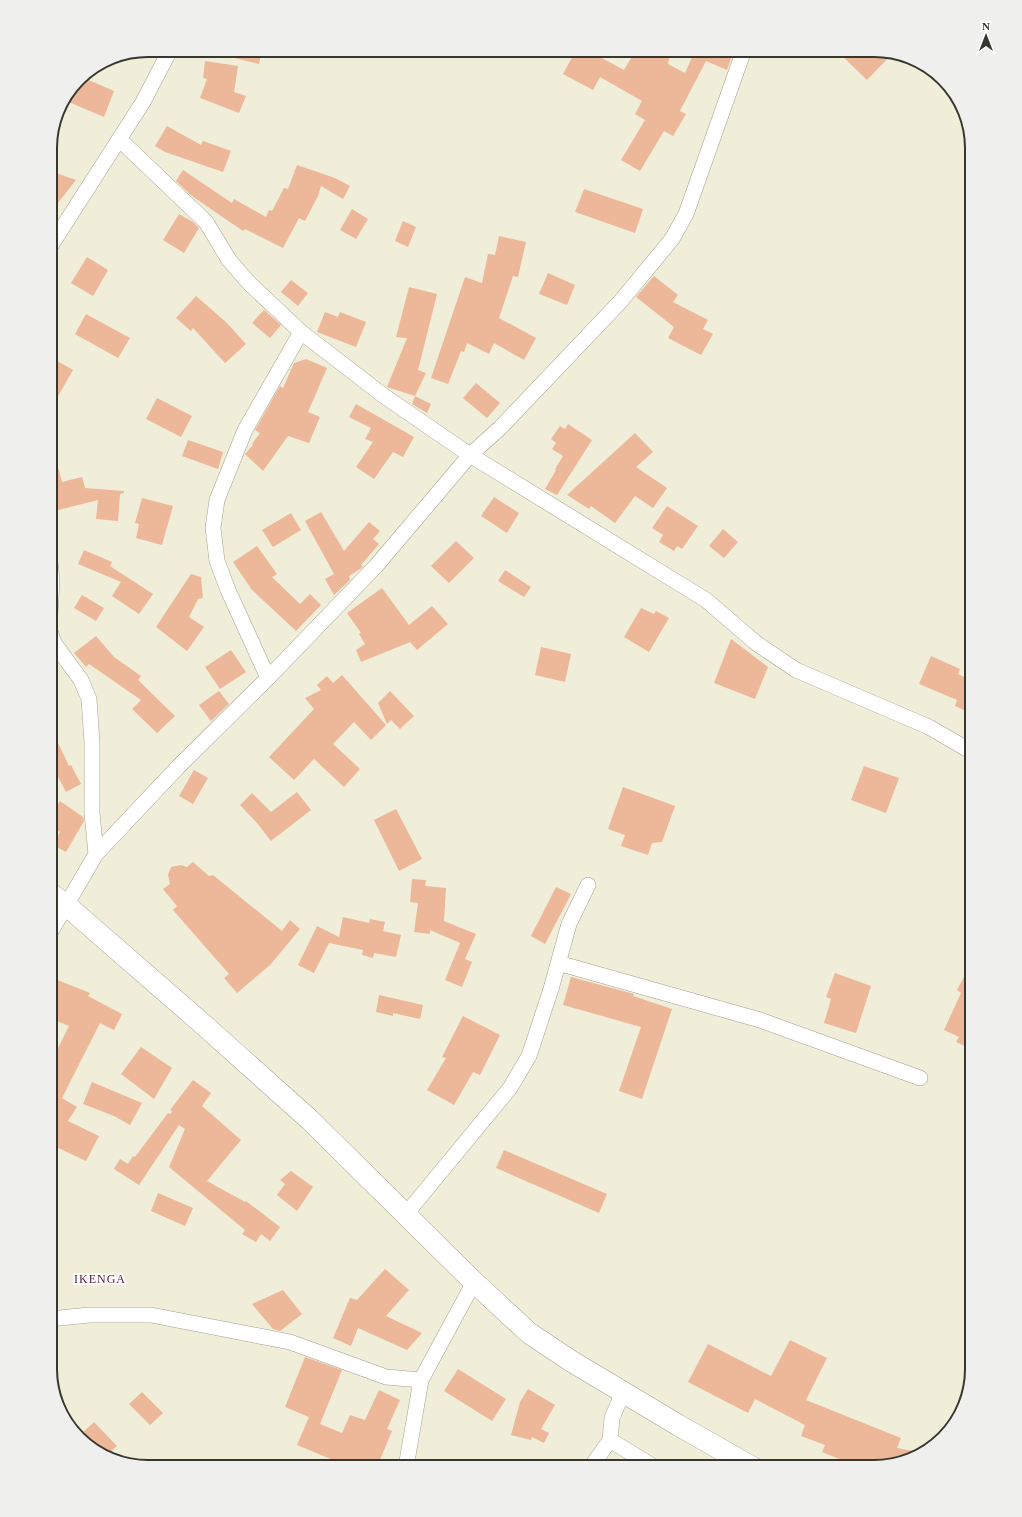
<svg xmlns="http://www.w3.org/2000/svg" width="1022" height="1517" viewBox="0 0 1022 1517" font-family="'Times New Roman',serif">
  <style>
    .building { fill: #edb899 }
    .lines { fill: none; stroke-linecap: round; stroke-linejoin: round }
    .street-casing { stroke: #a4a18e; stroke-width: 16 }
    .secondary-casing { stroke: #a4a18e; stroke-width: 22 }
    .street { stroke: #fff; stroke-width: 15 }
    .secondary { stroke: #fff; stroke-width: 21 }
    .labels { text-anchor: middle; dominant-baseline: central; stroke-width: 3.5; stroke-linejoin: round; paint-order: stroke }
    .quarter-label { font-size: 12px; letter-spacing: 1px; fill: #561738; stroke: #fff }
    .rim { fill: none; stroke: #38372f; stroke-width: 2 }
  </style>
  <rect width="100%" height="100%" fill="#f0edd9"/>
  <path class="building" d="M219,50H262L259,64L218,54Z
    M576,50H587L624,70L636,50H671L668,64L685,73L693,55L681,50H734L727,70L706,61L680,111L686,114L673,136L664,131L640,171L621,160L645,120L635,114L642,101L600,77L593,90L563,74Z
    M836,50H880L892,54L867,80Z
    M205,61L238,66L234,92L246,96L239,113L200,98L207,79L203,78Z
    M84,78L114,91L104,117L64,100L74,86L80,88Z
    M167,126L201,145L203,141L231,151L223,172L165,152L155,146Z
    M297,165L335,178L350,186L343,199L321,186L318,196L305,221L299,218L283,248L245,229L243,231L192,196L176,181L183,170L232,203L234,199L266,217L269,210L272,211L284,188L288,189Z
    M50,171L76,180L50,213Z
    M584,189L643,209L635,233L575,212Z
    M352,209L368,219L356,239L340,230Z
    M179,214L193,222L199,228L184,253L163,240Z
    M403,221L416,227L408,247L395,241Z
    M499,236L526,242L518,277L513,276L499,318L536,338L524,360L494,343L489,354L467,343L464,352L461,351L448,384L431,378L465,277L482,283L488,254L495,255Z
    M87,257L108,270L93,296L71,283Z
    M548,273L575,285L567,305L539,294Z
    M654,276L678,295L673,302L708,320L703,329L713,334L701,355L668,338L674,327L636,297Z
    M291,280L308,293L298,306L281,292Z
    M409,287L437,294L418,370L426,373L415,396L387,387L407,338L396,337Z
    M196,296L226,322L246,344L225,363L193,328L191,331L176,318Z
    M264,310L281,325L270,338L252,323Z
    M325,312L338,317L340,312L366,322L356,347L317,332Z
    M86,314L130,338L118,358L75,334Z
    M50,357L73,370L50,410Z
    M306,359L327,368L308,412L320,417L309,443L288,436L263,471L245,454L253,445L252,444L260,433L255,430L280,386L283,388L294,363Z
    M476,383L500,403L487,418L463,398Z
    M415,396L431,404L427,413L412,404Z
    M157,398L192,416L181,437L146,419Z
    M356,404L414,437L403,457L393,452L374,479L356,467L373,442L365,439L371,428L349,417Z
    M568,424L592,440L557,495L545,489L556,470L555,469L563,456L552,449L556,443L551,439L560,426L565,429Z
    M635,433L653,452L636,467L667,488L653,508L635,496L615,523L591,506L589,509L567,495Z
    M188,440L223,452L218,469L182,456Z
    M50,452H54L62,482L82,477L85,488L124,491V493L120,494L118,521L96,519L98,500L50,512Z
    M494,497L519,513L507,533L481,516Z
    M142,498L173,506L162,545L136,538L139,524L135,523Z
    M667,506L698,526L682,549L677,546L674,551L659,542L663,535L652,528Z
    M321,512L344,551L369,522L380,531L373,539L379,544L361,565L363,567L349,576L350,580L334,595L325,579L334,574L305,521Z
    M291,513L301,530L273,547L262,530Z
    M723,529L738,542L724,558L709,546Z
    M456,541L474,558L449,583L431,566Z
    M257,546L277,574L272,577L300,604L310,594L321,605L296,631L252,590L233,562Z
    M84,550L112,562L110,566L153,594L139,614L112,596L121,582L78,564Z
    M505,570L531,587L524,597L498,581Z
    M191,574L201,577L203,598L198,599L189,617L204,627L187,651L156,627Z
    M382,588L409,625L432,606L448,624L417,650L410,642L361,662L356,650L365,644L359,634L361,633L347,613Z
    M82,595L104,608L96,621L74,608Z
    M641,608L654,614L656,611L669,618L649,652L624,637Z
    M96,636L114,657L141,676L138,680L175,716L157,733L132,709L141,700L89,664L86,667L74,653Z
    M731,639L768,667L755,699L714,683Z
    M541,647L571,654L565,682L535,675Z
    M231,650L246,672L220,689L205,667Z
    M931,656L960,669L958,674L972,681V714L955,706L957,700L919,684Z
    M342,675L386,725L371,740L354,722L333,744L360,769L344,787L314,759L294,780L269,757L314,709L305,698L321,690L317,685L327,676L333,683Z
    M219,691L229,704L211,721L199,705Z
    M390,691L414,716L400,729L391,720L387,724L378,703Z
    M50,726L69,766L71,765L81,784L66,792L50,762Z
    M864,766L899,778L886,813L851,800Z
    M194,770L208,778L193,804L179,796Z
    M623,787L675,806L662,842L652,843L648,855L621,846L625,835L608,829Z
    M297,792L311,810L271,841L257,823L240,805L252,793L271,812Z
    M60,801L83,817L84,821L66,852L53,845L60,832L50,825V816Z
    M396,809L422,859L399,871L374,820Z
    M193,862L209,876L213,875L282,931L290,920L300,929L270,965L237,993L224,978L229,974L173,910L177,906L163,889L170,884L168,875L171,867L181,865L187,867Z
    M412,879L426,880L425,886L446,888L444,921L476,934L465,959L472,962L462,987L445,980L460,943L430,930V934L414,932L418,903L410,902Z
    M556,887L571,894L545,944L531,936Z
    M343,917L369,923L370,919L385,922L383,931L401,935L396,957L374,953L373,958L362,955L363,950L329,943L314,973L298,965L317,926L339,937Z
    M972,962V1049L956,1042L959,1037L944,1030L961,993L957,990Z
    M835,973L871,986L856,1033L824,1023L831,999L826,997Z
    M50,977L90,993L88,996L122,1014L114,1030L100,1023L62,1098L77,1107L68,1121L99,1136L86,1161L50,1144V1064L69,1026L50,1018Z
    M571,977L634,994L633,996L672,1009L642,1099L619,1091L641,1027L563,1005Z
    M379,995L423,1005L420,1019L393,1013V1016L376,1012Z
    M463,1016L500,1035L480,1075L473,1072L454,1105L427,1090L446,1058L442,1057Z
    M141,1047L172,1068L154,1099L121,1074Z
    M193,1080L211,1093L202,1106L241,1140L207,1181L245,1202L246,1201L280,1227L270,1241L261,1234L256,1242L242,1234L245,1230L169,1167L185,1129L179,1125L139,1185L114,1169L120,1159L128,1164L133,1156L135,1157L168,1113L171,1114L172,1111L170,1110Z
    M92,1082L142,1103L130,1125L114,1116L83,1104Z
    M504,1150L607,1194L599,1213L496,1168Z
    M291,1171L313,1187L297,1211L277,1195L285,1184L280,1180Z
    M158,1193L193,1208L185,1226L151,1211Z
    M385,1269L409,1290L386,1316L422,1333L407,1350L358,1328L351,1346L333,1338L350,1298L357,1300Z
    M283,1290L302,1314L280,1331L273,1329L252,1304Z
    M790,1340L827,1358L806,1400L901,1438L897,1448L924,1453L874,1467H859L822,1452L825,1445L801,1436L805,1425L755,1399L748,1413L688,1382L708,1344L771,1376Z
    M305,1357L342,1370L320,1424L342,1433L350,1415L365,1420L379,1390L400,1400L387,1429L392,1431L377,1467H350L297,1445L309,1417L285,1407Z
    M458,1369L506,1399L492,1421L444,1391Z
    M528,1389L555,1405L541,1429L549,1433L544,1443L532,1437L531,1440L511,1435L520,1402Z
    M142,1392L163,1413L150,1425L129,1404Z
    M94,1422L117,1446L106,1456L99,1454L80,1435Z"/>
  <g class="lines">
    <defs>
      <path id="street" d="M119,139L206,222L229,260L249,283L301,332L384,396L470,455L706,600L756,643L796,670L929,727L972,752
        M50,247L143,102L170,50
        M50,615L52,580L50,562
        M50,631L54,643L81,680L89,699L92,743V813L96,854
        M268,678L228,590L217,561L213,528L217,500L245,430L301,332
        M50,933L96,854L178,767L268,678L376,566L470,455L500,428L620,302L672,239L686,214L744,50
        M558,963L760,1020L920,1078
        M406,1214L510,1088L529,1056L551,989L569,924L588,885
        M50,1319L89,1315H151L290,1342L386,1377L421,1380L474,1282
        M623,1392L612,1418L610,1440L654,1467
        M406,1467L421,1380
        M591,1467L610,1440"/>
      <path id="secondary" d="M50,893L66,905L205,1026L310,1120L474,1282L529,1333L571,1361L678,1425L752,1467"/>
    </defs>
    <use href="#street" class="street-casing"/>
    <use href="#secondary" class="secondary-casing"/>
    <use href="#street" class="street"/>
    <use href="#secondary" class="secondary"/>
  </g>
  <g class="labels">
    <g class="quarter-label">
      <text x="100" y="1279">IKENGA</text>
    </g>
  </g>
  <path d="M0 0H1022V1517H0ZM148 57H874A91 91 0 0 1 965 148V1369A91 91 0 0 1 874 1460H148A91 91 0 0 1 57 1369V148A91 91 0 0 1 148 57Z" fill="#efefee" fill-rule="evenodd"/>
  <path class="rim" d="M148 57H874A91 91 0 0 1 965 148V1369A91 91 0 0 1 874 1460H148A91 91 0 0 1 57 1369V148A91 91 0 0 1 148 57Z"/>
  <g transform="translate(986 36)" stroke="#ffffff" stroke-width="3" paint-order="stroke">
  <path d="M0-3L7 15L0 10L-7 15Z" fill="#38372f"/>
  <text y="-6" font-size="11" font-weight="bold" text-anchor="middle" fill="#38372f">N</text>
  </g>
</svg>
